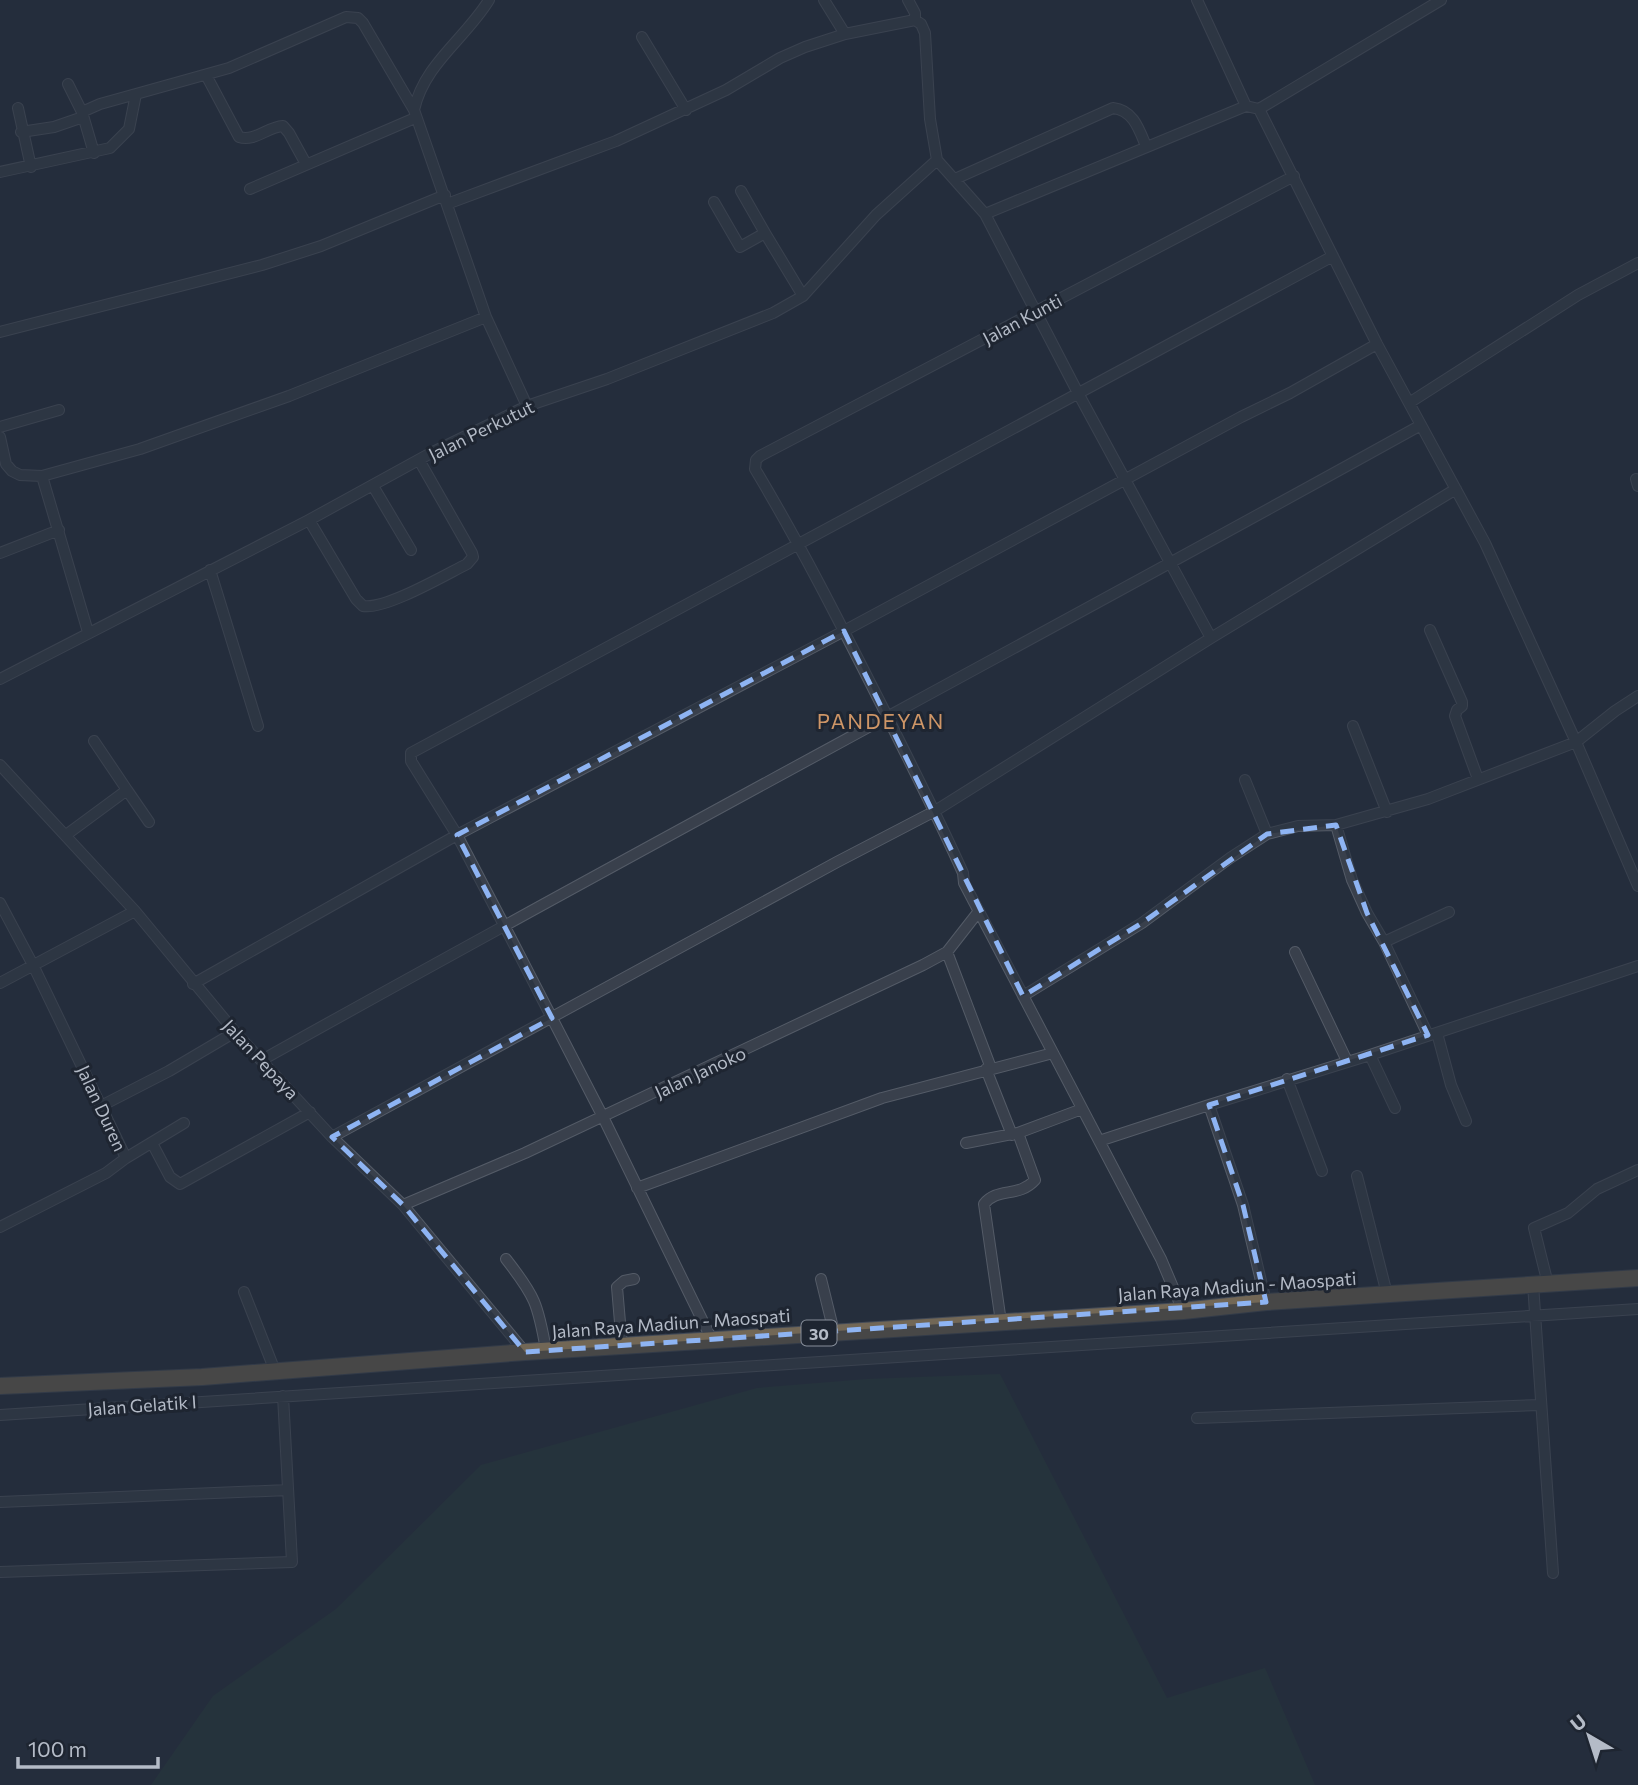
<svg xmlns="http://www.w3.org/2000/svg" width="1638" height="1785" viewBox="0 0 1638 1785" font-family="Commissioner,sans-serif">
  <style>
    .green { fill: #273a3d }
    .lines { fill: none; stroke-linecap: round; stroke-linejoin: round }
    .minor-casing { stroke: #545b67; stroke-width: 12 }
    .highway-casing { stroke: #444b57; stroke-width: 18 }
    .minor { stroke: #39404c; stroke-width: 10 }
    .highway { stroke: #726756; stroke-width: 16 }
    .marked { fill: none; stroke: #8eb4f3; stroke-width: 5; stroke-dasharray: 14 9; stroke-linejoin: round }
    .labels { text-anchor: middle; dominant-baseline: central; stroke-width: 6; stroke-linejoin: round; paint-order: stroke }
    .shield { fill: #1e2531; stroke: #878e9a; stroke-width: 2 }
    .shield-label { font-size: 16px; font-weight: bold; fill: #b4bbc7 }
    .street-label { font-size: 18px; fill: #b4bbc7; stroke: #1e2531 }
    .quarter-label { font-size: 21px; letter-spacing: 2px; fill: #cf9667; stroke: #1e2531 }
  </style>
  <rect width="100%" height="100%" fill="#252e3c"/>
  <path class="green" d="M1000,1374L1167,1698L1265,1668L1315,1785H151L213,1696L336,1609L481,1465L757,1388L867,1379Z"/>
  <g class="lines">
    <defs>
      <path id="minor" d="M489,0C466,38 424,64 414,110L486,317L527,406
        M824,0L845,34
        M908,0L915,13V20
        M1197,0L1246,106
        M642,37L686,110
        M206,75L239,137C255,142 267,127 283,126L289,133L306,164
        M68,84L82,112
        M18,108L31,167
        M1259,109L1441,0
        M21,132L54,127L83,117
        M94,153L82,112L100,104L136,94
        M0,172L110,148L129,129L136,94L229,68L346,17L358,18L363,23L414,110
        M955,179L1113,108C1133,110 1139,129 1146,146
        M250,189L415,118
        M714,202L740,247L765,233L741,191
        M447,204L616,141L726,90L780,58L805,47L845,34L915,20L921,24L925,33L930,119L937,160L985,214L1078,393L1211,638
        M985,214L1246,106L1259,109L1377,344L1485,543L1576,742L1638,886
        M765,233L803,296
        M0,332L262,265L321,246L445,195
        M1409,403L1578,295L1638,263
        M0,427L59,410
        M0,437L6,464L12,471L20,475L42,476L140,449L289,396L486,317
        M42,476L88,632
        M1636,479L1638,486
        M373,486L411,550
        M309,520L356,599L363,606C385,610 445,575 467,564L473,557L472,553L419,460
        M0,553L59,530
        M210,570L258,726
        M1430,630L1462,702V706L1457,710L1455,716L1478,779
        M0,679L309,520L431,453L527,406L607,379L773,313L803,296L876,215L937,160
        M1353,726L1387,812
        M0,765L135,911L235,1032L332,1137L403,1205L525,1352
        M1245,780L1267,834
        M127,790L149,822
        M1336,825L1352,880L1367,913L1384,942L1428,1035
        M66,835L127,790L94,741
        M0,903L33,965L126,1158L106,1173L0,1227
        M1384,942L1449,912
        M947,952L991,1068
        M1295,952L1347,1061
        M0,983L135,911
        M193,984L457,835L844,631L1241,417L1290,393L1377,344
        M1023,996L1142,923L1230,858L1267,834L1298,826L1336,825L1428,799L1576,742L1615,711L1638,696
        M1437,1033L1451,1085L1466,1121
        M1370,1055L1395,1108
        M262,1060C646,845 1035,639 1421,425
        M986,1069L1012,1135
        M1287,1079L1322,1171
        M101,1106L169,1071L235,1032
        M1018,1133L1082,1109
        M332,1137L837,862L935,811L1211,638L1456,489
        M1099,1141L1209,1105
        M152,1143L170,1177L180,1184L310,1112
        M966,1143L1018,1133L1035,1180C1019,1198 997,1187 984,1204L1001,1322
        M126,1158L184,1123
        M1357,1176L1387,1294
        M637,1188L882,1098L1053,1053
        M403,1205L525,1153L923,965L947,952L979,911
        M506,1259C535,1296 538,1304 546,1350
        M821,1279L834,1332
        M1533,1284L1553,1573
        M1548,1284L1534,1228L1568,1213L1597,1189L1638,1170
        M244,1292L275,1371
        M1266,1302L1243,1205L1209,1105L1370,1055L1638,966
        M1183,1311L1161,1259L964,883L963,873C939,819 912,767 886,714C844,631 803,549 755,469L756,460L760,456L1294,176
        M712,1340L603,1117L504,925L457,835L411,761V753L1333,256
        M622,1346L617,1287L624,1281L634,1279
        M0,1415L1638,1309
        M1197,1418L1540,1405
        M0,1502L288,1490
        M0,1572L292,1562L283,1396"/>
      <path id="highway" d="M0,1386L202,1377L525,1352L1183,1311L1266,1302L1638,1278"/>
    </defs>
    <use href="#minor" class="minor-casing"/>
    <use href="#highway" class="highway-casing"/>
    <use href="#minor" class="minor"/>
    <use href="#highway" class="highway"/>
  </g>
  <path d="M0 0H1638V1785H0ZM844,631L1023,996L1142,923L1267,834L1336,825L1367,913L1428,1035L1209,1105L1243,1205L1266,1302L525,1352L403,1205L332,1137L552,1018L457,835Z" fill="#252e3c" fill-opacity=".55" fill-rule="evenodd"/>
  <path class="marked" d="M844,631L1023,996L1142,923L1267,834L1336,825L1367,913L1428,1035L1209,1105L1243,1205L1266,1302L525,1352L403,1205L332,1137L552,1018L457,835Z"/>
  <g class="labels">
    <rect class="shield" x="801.5" y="1320.5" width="35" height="25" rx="5"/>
    <g class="shield-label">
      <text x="819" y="1333">30</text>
    </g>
    <g class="street-label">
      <text transform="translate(1022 319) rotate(-28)">Jalan Kunti</text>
      <text transform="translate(481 430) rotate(-26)">Jalan Perkutut</text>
      <text transform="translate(261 1059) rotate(47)">Jalan Pepaya</text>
      <text transform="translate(700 1072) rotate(-25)">Jalan Janoko</text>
      <text transform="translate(102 1108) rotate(65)">Jalan Duren</text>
      <text transform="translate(1237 1286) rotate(-4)">Jalan Raya Madiun - Maospati</text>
      <text transform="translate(671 1323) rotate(-4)">Jalan Raya Madiun - Maospati</text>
      <text transform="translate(142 1405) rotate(-4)">Jalan Gelatik I</text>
    </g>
    <g class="quarter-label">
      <text x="881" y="720">PANDEYAN</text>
    </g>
  </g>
  <g transform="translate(1589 1736) rotate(321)" stroke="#1e2531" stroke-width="5" paint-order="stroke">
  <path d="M0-5L12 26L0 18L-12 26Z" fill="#b4bbc7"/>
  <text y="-10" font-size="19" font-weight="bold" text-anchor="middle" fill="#b4bbc7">U</text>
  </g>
  <path d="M18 1757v10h140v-10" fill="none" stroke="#b4bbc7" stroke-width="3.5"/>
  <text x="28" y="1757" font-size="21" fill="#b4bbc7" stroke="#1e2531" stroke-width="5" paint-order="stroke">100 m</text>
</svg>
